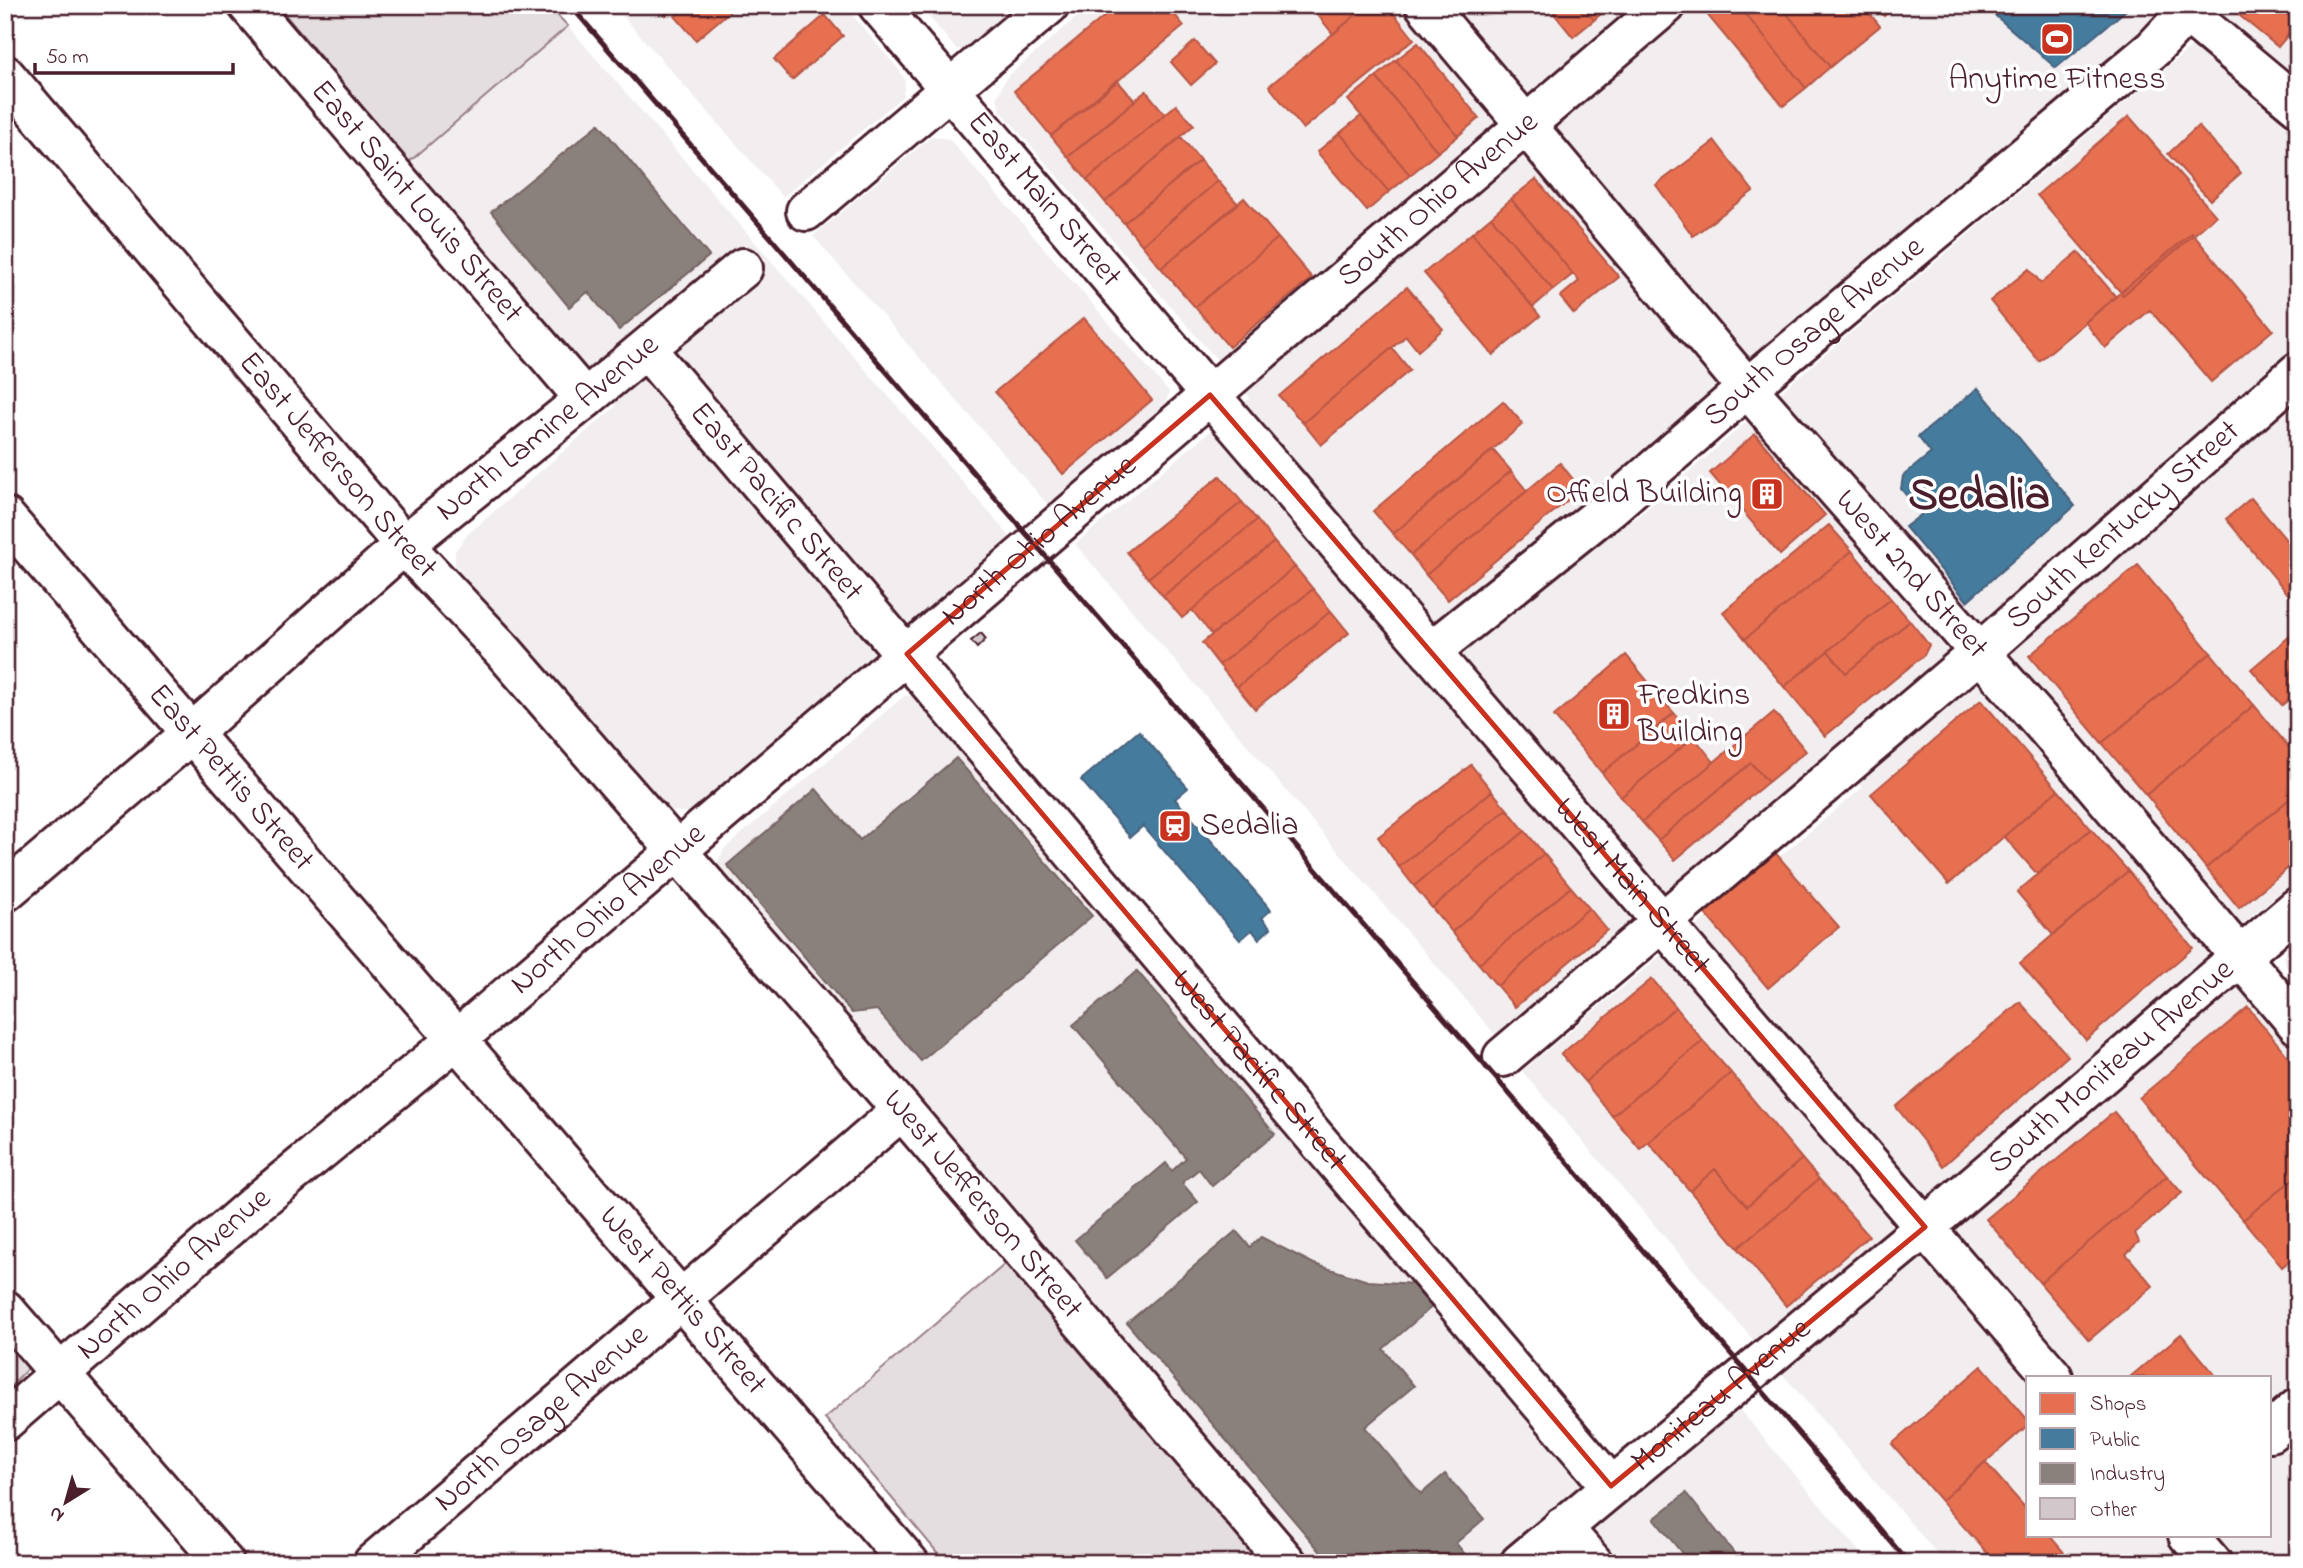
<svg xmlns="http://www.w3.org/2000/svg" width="2303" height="1568" viewBox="0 0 2303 1568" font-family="'Indie Flower',sans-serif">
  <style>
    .built { fill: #f2eeef; fill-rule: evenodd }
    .green { fill: #e5dee0; stroke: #987e86; stroke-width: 2 }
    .shops { fill: #e76f51; stroke: #b85746; stroke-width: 2 }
    .public { fill: #457b9d; stroke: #465f7b; stroke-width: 2 }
    .industry { fill: #8a817c; stroke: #776464; stroke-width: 2 }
    .building { fill: #d2c7cb; stroke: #4a1f2b; stroke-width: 2 }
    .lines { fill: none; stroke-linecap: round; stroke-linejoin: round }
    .minor-casing { stroke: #4a1f2b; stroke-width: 44 }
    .major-casing { stroke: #4a1f2b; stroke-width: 44 }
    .minor { stroke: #fff; stroke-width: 38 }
    .major { stroke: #fff; stroke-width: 38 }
    .rail { stroke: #4a1f2b; stroke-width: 5 }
    .marked { fill: none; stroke: #c8321e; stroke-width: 5; stroke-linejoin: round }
    .labels { text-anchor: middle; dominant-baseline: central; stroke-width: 7; stroke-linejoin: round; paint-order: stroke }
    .poi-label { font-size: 32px; fill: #4a1f2b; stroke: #fff; text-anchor: start }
    .street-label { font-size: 32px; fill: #4a1f2b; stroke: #fff }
    .town-label { font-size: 46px; font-weight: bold; fill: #4a1f2b; stroke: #fff }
  </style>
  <rect width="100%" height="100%" fill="#fff"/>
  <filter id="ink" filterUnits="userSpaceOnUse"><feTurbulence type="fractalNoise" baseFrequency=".0143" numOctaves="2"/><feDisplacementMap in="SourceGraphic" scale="14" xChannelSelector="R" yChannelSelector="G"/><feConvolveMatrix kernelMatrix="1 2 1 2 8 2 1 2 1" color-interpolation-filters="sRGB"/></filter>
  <g filter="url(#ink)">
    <path class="built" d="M613,5H844L899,70L905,80L903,96L783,197Z
      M919,5H1023L968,50L956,49Z
      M1091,5H2166L2147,26L1608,485L1635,519L1791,383L2194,45L2226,5H2298V101L2281,122L2298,136V878L2215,946L2298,1044V1563H1945L1522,1071L1862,788L1833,754L1498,1038L1075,544L1250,398L1000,110L997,97L1006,78ZM2028,1377H2270V1535H2028Z
      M568,26L1012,539L690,812L668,811L655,799L455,565V551L468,534L616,406L409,162Z
      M932,136L949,139L1169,392L1166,403L1048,505L813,236Z
      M914,695L924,701L1577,1469L1581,1490L1503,1563H1308L718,874V861L725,848L904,696Z
      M2298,936V982L2288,970L2283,958L2289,943Z
      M1740,1410L1869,1563H1553Z"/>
    <path class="green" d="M277,5H547L568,26L409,162Z
      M1011,1259L1263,1563H946L825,1418Z
      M5,1326L31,1365L5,1392Z"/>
    <path class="shops" d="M658,5H678L666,15Z
      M688,5H737L696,40L675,16Z
      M1118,5H1167L1184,26L1051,136L1014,91Z
      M1317,5H1368L1333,34L1313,9Z
      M1368,5H1387L1414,39L1303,129L1269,86Z
      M1547,5H1582L1594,20L1573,37Z
      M1582,5H1611L1594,20Z
      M1738,5H1780L1830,67L1806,88Z
      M1738,5L1806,88L1783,106L1700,6Z
      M1780,5H1863L1880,26L1830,67Z
      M1874,5H1896L1884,16Z
      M2239,5H2298V23L2278,47L2234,11Z
      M825,15L843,36L792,80L774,59Z
      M1195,41L1215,64L1191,85L1171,62Z
      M1418,43L1479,118L1458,136L1396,60Z
      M1396,60L1458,136L1438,152L1376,77Z
      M1376,77L1438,152L1410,175L1348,100Z
      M1117,80L1135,101L1068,157L1051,136Z
      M1146,91L1165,114L1087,180L1068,157Z
      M1176,105L1194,125L1105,202L1087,180Z
      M1361,116L1410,175L1389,192L1340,133Z
      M2129,116L2216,216L2123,295L2037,195Z
      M2198,126L2241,173L2210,200L2168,154Z
      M1340,133L1389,192L1367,211L1317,152Z
      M1181,137L1200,160L1124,223L1105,202Z
      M1715,141L1753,191L1693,236L1656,185Z
      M1200,160L1218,181L1142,245L1124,223Z
      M1536,179L1619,277L1574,314L1560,297L1579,281L1511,199Z
      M1218,181L1238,204L1161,268L1142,245Z
      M1244,198L1278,238L1195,307L1161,268Z
      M1511,199L1573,274L1553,290L1491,217Z
      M1491,217L1553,290L1533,307L1472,233Z
      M1472,233L1540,316L1493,355L1424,273Z
      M2192,233L2273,330L2211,382L2150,310L2105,348L2085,322Z
      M1278,238L1312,278L1229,347L1195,307Z
      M2078,252L2116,297L2039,361L1990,301L2029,269L2041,283Z
      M1407,287L1443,329L1418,351L1406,336L1303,423L1279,396Z
      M1084,318L1152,400L1063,474L995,392Z
      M1392,348L1410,370L1321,445L1303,423Z
      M1503,401L1523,424L1393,534L1373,511Z
      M1755,434L1825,515L1780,555L1710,473Z
      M1493,450L1511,471L1411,555L1393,534Z
      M1560,463L1581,489L1448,600L1426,575Z
      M1511,471L1527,491L1426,575L1411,555Z
      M1220,476L1242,502L1148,578L1127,552Z
      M2251,498L2298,554V606L2226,519Z
      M1242,502L1257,520L1163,596L1148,578Z
      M1257,520L1274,542L1182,618L1163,596Z
      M1829,525L1852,551L1745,639L1723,612Z
      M1274,542L1295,567L1212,635L1192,610Z
      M1852,551L1891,599L1784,687L1745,639Z
      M2138,565L2211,653L2102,743L2029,656Z
      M1295,567L1313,589L1219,665L1202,643Z
      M1313,589L1331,611L1237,687L1219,665Z
      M1891,599L1910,621L1846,673L1828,651Z
      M1331,611L1349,633L1255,709L1237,687Z
      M1910,621L1929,645L1924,655L1825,736L1784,687L1828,651L1846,673Z
      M2298,629V692L2282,705L2251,669Z
      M2211,653L2254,705L2146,795L2102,743Z
      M1626,655L1674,713L1602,773L1554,716Z
      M1981,700L2058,790L1949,884L1871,794Z
      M2254,705L2298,758V792L2206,868L2146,795Z
      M1774,712L1806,751L1768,782L1751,763L1658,840L1642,822Z
      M1674,713L1694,737L1621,797L1602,773Z
      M1694,737L1714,762L1642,822L1621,797Z
      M1751,763L1768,782L1675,860L1658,840Z
      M1471,765L1492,791L1399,867L1378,837Z
      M2058,790L2091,829L2037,874L2004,836Z
      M1492,791L1507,809L1414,886L1399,867Z
      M2298,792V860L2239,908L2206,868Z
      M1507,809L1525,831L1432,908L1414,886Z
      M2091,829L2128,871L2053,935L2017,892Z
      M1525,831L1544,854L1452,932L1432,908Z
      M1773,850L1839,927L1768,988L1702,910Z
      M1544,854L1571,887L1479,964L1452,932Z
      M2128,871L2193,948L2086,1040L2020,963Z
      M1571,887L1589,908L1497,986L1479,964Z
      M1589,908L1607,930L1515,1007L1497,986Z
      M1652,979L1676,1007L1585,1082L1561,1054Z
      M2020,1002L2068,1056L1943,1166L1896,1107Z
      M1676,1007L1703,1041L1612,1116L1585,1082Z
      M2248,1007L2298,1069V1175L2243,1220L2139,1098Z
      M1703,1041L1731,1073L1640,1149L1612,1116Z
      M1731,1073L1802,1159L1747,1206L1715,1169L1690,1191L1648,1142Z
      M2114,1112L2167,1176L2040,1283L1986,1219Z
      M1802,1159L1819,1179L1738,1248L1690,1191L1715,1169L1747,1206Z
      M2298,1175V1254L2282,1267L2243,1220Z
      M2167,1176L2182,1193L2135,1233L2139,1242L2126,1254L2153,1286L2089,1340L2040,1283Z
      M1819,1179L1869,1236L1786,1306L1738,1248Z
      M2181,1334L2217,1377H2130Z
      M1982,1366L2028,1420V1425L1941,1501L1892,1444Z
      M1985,1462L2028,1511V1535H2049L2073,1563H1996L1941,1501Z"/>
    <path class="public" d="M1983,5H2118L2125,11L2056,68Z
      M1978,388L2075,506L1967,601L1905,527L1922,514L1901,489L1903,476L1931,453L1918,437Z
      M1139,731L1188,788L1175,799L1271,910L1262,918L1271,928L1259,939L1252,930L1240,940L1143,826L1130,837L1081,780Z"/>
    <path class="industry" d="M599,124L709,256L619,330L588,292L569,307L491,212Z
      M956,758L1092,916L921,1061L877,1010L852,1013L727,865L816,789L860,840Z
      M1137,971L1275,1134L1212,1186L1199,1169L1182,1183L1198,1202L1107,1278L1075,1240L1166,1163L1172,1171L1186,1158L1073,1025Z
      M1236,1231L1250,1247L1261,1237L1314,1264L1368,1281L1416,1284L1434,1305L1383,1349L1414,1386L1365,1427L1421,1494L1445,1474L1484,1519L1456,1543L1472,1563H1330L1127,1323Z
      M1686,1493L1742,1563H1690L1654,1519Z"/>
    <path class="building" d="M981,633L986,639L977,648L971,641Z"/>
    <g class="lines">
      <defs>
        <g id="minor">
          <path id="s1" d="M248,5L585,399"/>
          <path id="s2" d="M878,5L1210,395"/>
          <path id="s3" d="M1425,5L1747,388L2049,731L2298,1025"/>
          <path d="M2177,5L2298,106"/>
          <path id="s4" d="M5,75L404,545L504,652L902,1110L1287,1563"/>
          <path d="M806,211L1049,5"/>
          <path id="s5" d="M646,349L1611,1486"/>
          <path id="s6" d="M5,517L909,1563"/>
          <path id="s7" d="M1430,652L1612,506L1747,388L2153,49L2194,5"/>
          <path id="s8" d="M5,892L192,733L404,545L585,399L743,268"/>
          <path id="s9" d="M1503,1057L1980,652L2298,372"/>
          <path d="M5,1310L224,1563"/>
          <path d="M2270,1432L2298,1408"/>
          <path d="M1562,1527L1593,1563"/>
          <path id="s10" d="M373,1563L902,1110"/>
          <path id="s11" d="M1520,1563L1925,1227L2298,907"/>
        </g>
        <g id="major">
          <path id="s12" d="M1210,395L2053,1377"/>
          <path id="s13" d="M5,1421L254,1205L457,1039L1666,5"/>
          <path d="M2188,1535L2212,1563"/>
        </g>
      </defs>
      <use href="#minor" class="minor-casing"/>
      <use href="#major" class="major-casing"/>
      <use href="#minor" class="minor"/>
      <use href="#major" class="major"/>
      <path class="rail" d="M570,5L1501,1084L1909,1563"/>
    </g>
  </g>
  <path class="marked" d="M1210,395L1925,1227L1611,1486L907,654Z"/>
  <defs>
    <symbol id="stadium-square" viewBox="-11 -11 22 22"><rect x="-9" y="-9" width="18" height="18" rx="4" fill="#c8321e" stroke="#fff"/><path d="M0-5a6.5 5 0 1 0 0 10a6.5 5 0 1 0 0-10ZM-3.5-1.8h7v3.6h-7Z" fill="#fff"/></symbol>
    <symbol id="building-square" viewBox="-11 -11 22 22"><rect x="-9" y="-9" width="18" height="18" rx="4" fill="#c8321e" stroke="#fff"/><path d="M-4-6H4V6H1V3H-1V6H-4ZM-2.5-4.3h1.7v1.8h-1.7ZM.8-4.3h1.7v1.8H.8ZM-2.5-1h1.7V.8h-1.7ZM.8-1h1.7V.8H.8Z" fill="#fff"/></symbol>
    <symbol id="station-square" viewBox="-11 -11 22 22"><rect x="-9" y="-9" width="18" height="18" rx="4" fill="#c8321e" stroke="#fff"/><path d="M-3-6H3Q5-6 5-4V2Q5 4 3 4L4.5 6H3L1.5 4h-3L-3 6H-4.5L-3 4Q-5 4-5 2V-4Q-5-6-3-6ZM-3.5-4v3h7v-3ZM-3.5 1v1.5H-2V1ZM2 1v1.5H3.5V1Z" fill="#fff"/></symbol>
  </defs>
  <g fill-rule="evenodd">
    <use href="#stadium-square" x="2038" y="20" width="38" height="38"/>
    <use href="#building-square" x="1748" y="475" width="38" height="38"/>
    <use href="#building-square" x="1595" y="695" width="38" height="38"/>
    <use href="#station-square" x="1156" y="807" width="38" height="38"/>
  </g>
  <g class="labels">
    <g class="poi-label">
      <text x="2057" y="80" text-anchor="middle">Anytime Fitness</text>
      <text x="1742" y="494" text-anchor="end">Offield Building</text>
      <text x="1638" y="696">Fredkins<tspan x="1638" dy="37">Building</tspan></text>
      <text x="1200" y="826">Sedalia</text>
    </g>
    <g class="street-label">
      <text stroke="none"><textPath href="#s2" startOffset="256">East Main Street</textPath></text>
      <text stroke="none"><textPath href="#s13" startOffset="1883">South Ohio Avenue</textPath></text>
      <text stroke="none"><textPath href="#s1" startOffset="259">East Saint Louis Street</textPath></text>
      <text stroke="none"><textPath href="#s7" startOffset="500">South Osage Avenue</textPath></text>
      <text stroke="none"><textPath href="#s8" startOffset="714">North Lamine Avenue</textPath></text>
      <text stroke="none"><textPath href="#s4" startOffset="513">East Jefferson Street</textPath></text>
      <text stroke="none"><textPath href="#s5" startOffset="201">East Pacific Street</textPath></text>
      <text stroke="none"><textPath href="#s9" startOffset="817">South Kentucky Street</textPath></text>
      <text stroke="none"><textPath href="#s13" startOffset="1358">North Ohio Avenue</textPath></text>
      <text stroke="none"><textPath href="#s3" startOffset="749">West 2nd Street</textPath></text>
      <text stroke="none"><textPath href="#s6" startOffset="345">East Pettis Street</textPath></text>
      <text stroke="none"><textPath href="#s12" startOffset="648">West Main Street</textPath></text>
      <text stroke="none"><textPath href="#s13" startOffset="791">North Ohio Avenue</textPath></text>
      <text stroke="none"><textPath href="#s11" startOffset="772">South Moniteau Avenue</textPath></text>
      <text stroke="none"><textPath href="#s5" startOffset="947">West Pacific Street</textPath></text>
      <text stroke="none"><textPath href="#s4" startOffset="1494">West Jefferson Street</textPath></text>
      <text stroke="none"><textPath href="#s13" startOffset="224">North Ohio Avenue</textPath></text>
      <text stroke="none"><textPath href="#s6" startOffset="1036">West Pettis Street</textPath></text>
      <text stroke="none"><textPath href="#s11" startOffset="262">Moniteau Avenue</textPath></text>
      <text stroke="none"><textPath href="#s10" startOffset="222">North Osage Avenue</textPath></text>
    </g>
    <g class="town-label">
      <text x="1979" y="496">Sedalia</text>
    </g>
  </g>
  <rect width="2303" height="1568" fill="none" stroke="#fff" stroke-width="28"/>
  <rect x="14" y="14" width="2275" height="1540" fill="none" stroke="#4a1f2b" stroke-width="2.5" filter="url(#ink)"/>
  <rect x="2026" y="1376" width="245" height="161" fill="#ffffff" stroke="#b7a5aa" stroke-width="2"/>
  <rect x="2040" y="1393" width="35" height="21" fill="#e76f51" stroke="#b7a5aa" stroke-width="2"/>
  <text x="2090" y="1410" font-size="21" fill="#4a1f2b">Shops</text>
  <rect x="2040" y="1428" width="35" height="21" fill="#457b9d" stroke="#b7a5aa" stroke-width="2"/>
  <text x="2090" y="1446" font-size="21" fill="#4a1f2b">Public</text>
  <rect x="2040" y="1463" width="35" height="21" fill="#8a817c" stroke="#b7a5aa" stroke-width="2"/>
  <text x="2090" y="1480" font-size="21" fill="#4a1f2b">Industry</text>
  <rect x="2040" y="1498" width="35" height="21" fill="#d2c7cb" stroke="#b7a5aa" stroke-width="2"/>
  <text x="2090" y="1516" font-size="21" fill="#4a1f2b">Other</text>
  <g transform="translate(66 1502) rotate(217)" stroke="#ffffff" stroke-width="5" paint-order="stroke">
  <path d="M0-5L12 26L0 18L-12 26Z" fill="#4a1f2b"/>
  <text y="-10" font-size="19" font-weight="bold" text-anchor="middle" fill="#4a1f2b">N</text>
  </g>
  <path d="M35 63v10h198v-10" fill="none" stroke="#4a1f2b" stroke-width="3.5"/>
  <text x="46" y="63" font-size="21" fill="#4a1f2b" stroke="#ffffff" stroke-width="5" paint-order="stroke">50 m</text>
</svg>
